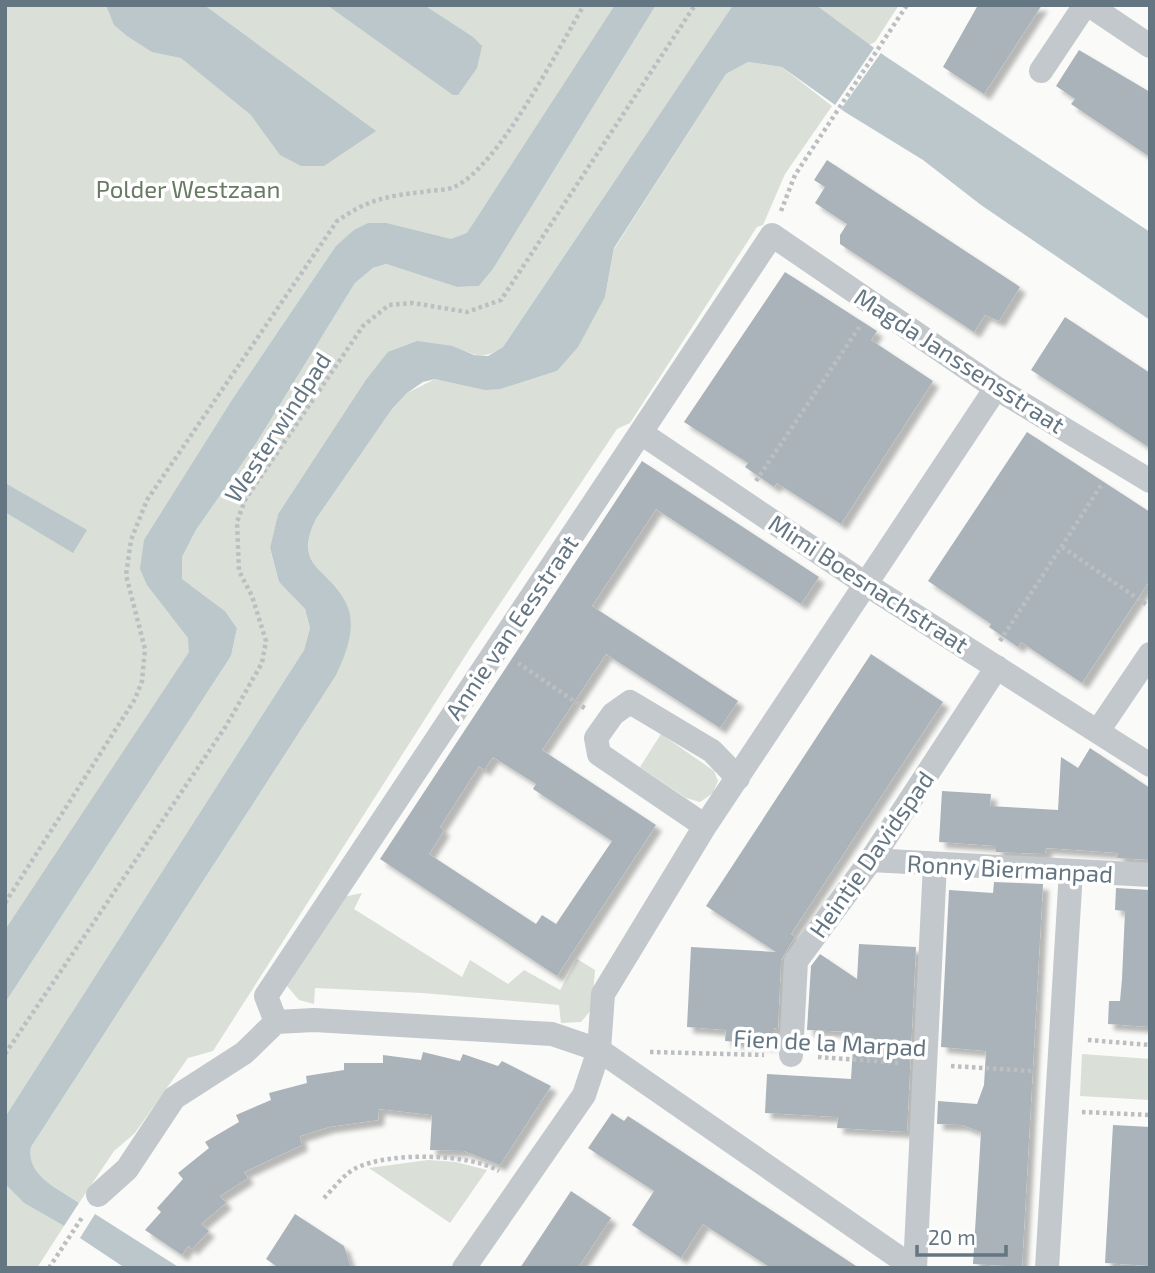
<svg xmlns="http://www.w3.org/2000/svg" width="1155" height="1273" viewBox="0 0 1155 1273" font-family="'Exo 2',sans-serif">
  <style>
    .green { fill: #dadfd7 }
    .water { fill: #bbc7cb }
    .pier { fill: #fafaf8 }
    .building { fill: #aab3b9; fill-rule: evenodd; filter: url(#shadow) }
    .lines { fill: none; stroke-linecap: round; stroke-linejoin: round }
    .path { stroke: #bbbfc2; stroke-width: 4.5; stroke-dasharray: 3.5 3.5; stroke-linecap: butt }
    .street { stroke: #c3c8cc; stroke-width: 24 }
    .labels { text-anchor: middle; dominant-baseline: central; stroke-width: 7; stroke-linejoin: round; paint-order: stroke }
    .park-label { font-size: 24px; fill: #687a64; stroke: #fff }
    .street-label { font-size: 24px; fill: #657683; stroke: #fff }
  </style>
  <defs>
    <filter id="shadow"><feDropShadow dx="6" dy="6" stdDeviation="2" flood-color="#0004"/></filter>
  </defs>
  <rect width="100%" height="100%" fill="#fafaf8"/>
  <path class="green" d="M5,5H647L476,262L367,260L178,540L182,575V557L196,530L255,445L355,283L373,268L386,264L457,287L479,286L493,269L656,5H733L503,347C482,361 475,355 453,346L365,381L278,514L270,549L279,582L305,609L310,628L304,650L5,1117V1003L231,656L237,628L225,611L190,585L217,610L5,997Z
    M816,5H899L875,42L869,45Z
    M748,62L782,67L832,106L785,174L763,225L757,227L630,423L617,429L469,650L213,1051L188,1058L135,1133L114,1151L79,1203C58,1188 26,1176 31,1147L335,677L337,589C312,565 299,554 316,519L392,409L407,393L435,379L501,389L557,371L605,297L614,249L726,74Z
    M661,734L714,771L718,781L713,793L700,802L686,798L640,767Z
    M362,893L354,909L462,977L470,960L508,984L524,970L560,990L577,959L595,970L592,1009L581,1022L561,1023L559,1005L423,993L315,988L314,1004L299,1000L287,986L343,897Z
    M1082,1054L1150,1059V1100L1080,1096Z
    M428,1160L456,1162L487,1170L450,1223L369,1168Z
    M5,1184L24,1203L64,1226L37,1268H5Z"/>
  <path class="water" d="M106,5H204L376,131L324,166H301L280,155L251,115L181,58L152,52L127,36L114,25Z
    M327,5H424L473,37L482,46L477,68L458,95H453Z
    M615,5H656L493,269L479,286L457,287L386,264L373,268L355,283L255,445L196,530L182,557V579L225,611L237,628L231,656L5,1003V930L189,652L188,638L147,585L140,569L144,540L232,400L336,246L354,230L368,223H386L451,239L467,233Z
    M733,5H816L885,56L1150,232V320L981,205L923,160L845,112L782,67L748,62L726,74L614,248L605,297L578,347L557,371L501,389L485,390L435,379L423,382L407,393L392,409L316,519C292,568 329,568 346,603C358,627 345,656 335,677L31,1147C26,1176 58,1188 79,1203L64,1226L24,1203L5,1184V1117L304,650L310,628L305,609L279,582L270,548L278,514L365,381L388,352L417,341L453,346L474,355L488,356L503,347Z
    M5,483L87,530L73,553L5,512Z
    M95,1214L180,1268H125L80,1238Z"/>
  <path class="pier" d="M876,45L883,50L839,112L833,108Z"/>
  <path class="building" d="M978,5H1042L984,94L943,67Z
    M1079,50L1150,92V157L1071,104L1075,99L1056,86Z
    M827,160L1020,287L999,321L985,315L974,332L840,244V235L847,224L815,203L825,187L814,180Z
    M785,272L877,331L871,340L933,381L841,524L777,483L774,487L745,467L748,463L684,422Z
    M1065,317L1150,373V448L1031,370Z
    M1027,432L1150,512V580L1082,683L1021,642L1018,647L989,627L991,624L928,581Z
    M642,461L819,577L801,604L656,509L641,532L592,606L738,701L720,728L606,654L542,750L656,825L557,976L380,859ZM493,757L536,784L533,789L612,841L556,924L542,915L536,924L429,854L444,830L440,827L479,766L484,770Z
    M871,654L943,702L791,934L795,937L781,960L778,1029L774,1028L773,1045L725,1041L726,1030L687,1027L691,947L776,952L706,906Z
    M1090,748L1150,788V860L1117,858L1118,853L1061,849L1046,848L1045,854L996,852V846L939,842L942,791L991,794L990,806L1058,810L1061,757L1078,768Z
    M994,882L1043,884L1022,1267L973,1264L981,1132L962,1125L937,1124L938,1101L977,1104L984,1085L986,1051L941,1047L949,890L993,893Z
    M1116,888L1150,890V1027L1108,1024L1109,1001H1120L1122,979L1125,911L1115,910Z
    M859,944L916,947L907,1132L837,1128L838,1117L765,1113L767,1074L851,1079L854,1032L807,1030L811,966L820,954L857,979Z
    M423,1052L460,1061L463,1054L498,1066L502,1061L551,1086L500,1165L464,1151L430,1150L432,1115L379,1109L378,1120L329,1127L300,1136L302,1145L244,1172L248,1178L220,1196L226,1203L201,1224L209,1231L192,1249L188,1246L182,1255L145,1230L161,1212L157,1208L183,1179L178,1173L209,1148L205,1142L239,1122L236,1115L271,1100L269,1093L307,1083L306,1076L344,1070V1063H383V1055L421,1060Z
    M612,1113L624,1121L628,1116L859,1268H771L703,1224L681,1258L632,1225L654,1191L588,1148Z
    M1113,1125L1150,1127V1266L1105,1263Z
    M571,1191L611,1218L578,1268H520Z
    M295,1214L344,1246L351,1268H279L266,1259Z"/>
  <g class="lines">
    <path class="path" d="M781,211L795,175L907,5
      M756,481L860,326
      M1062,547L1150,607
      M1000,641L1102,484
      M518,663L586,709
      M5,903L135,699L142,681L145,649L126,575L131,540L147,500L337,221C367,200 386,196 422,192C431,190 445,191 454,187C498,168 558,49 584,5
      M1088,1040L1150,1045
      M650,1052L764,1055
      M5,1054L226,726L262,663L266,641L252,596L239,571L237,522L245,500L363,326L389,305L413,303L467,312L501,300L695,5
      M818,1057L900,1063
      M951,1066L1033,1071
      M1082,1112L1150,1115
      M324,1198C333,1189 345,1173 356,1168C388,1152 469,1153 499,1171
      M49,1268L83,1216"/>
    <path class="street" d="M1089,5L1150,46
      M1041,71L1085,5
      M641,433L864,583L1150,765
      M1098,731L1150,654
      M705,826L599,754L596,738L613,714L630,702L712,751L738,778
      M871,860L1150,875
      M791,1055L796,961L871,860L997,667
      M98,1195L127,1169L174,1098L244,1053L276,1022
      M464,1268L584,1095L599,1050L603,994L705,826L996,388
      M914,1268L599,1050L552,1034L314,1020L276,1022L266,996L772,235L996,388L1150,481
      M915,1268L935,864
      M1047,1268L1071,871"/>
  </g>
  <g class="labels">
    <g class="park-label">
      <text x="188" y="188">Polder Westzaan</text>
    </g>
    <g class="street-label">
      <text transform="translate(960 360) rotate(33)">Magda Janssensstraat</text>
      <text transform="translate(277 427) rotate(-57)">Westerwindpad</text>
      <text transform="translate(869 583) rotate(33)">Mimi Boesnachstraat</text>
      <text transform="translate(511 627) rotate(-56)">Annie van Eesstraat</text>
      <text transform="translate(871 854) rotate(-55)">Heintje Davidspad</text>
      <text transform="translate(1010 868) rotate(3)">Ronny Biermanpad</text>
      <text transform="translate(830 1042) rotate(3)">Fien de la Marpad</text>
    </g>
  </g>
  <rect width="1155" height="1273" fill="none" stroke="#657683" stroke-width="14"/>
  <path d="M917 1245v10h89v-10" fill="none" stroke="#657683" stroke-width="3.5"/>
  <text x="928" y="1245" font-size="21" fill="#657683" stroke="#ffffff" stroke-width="5" paint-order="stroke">20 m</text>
</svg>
